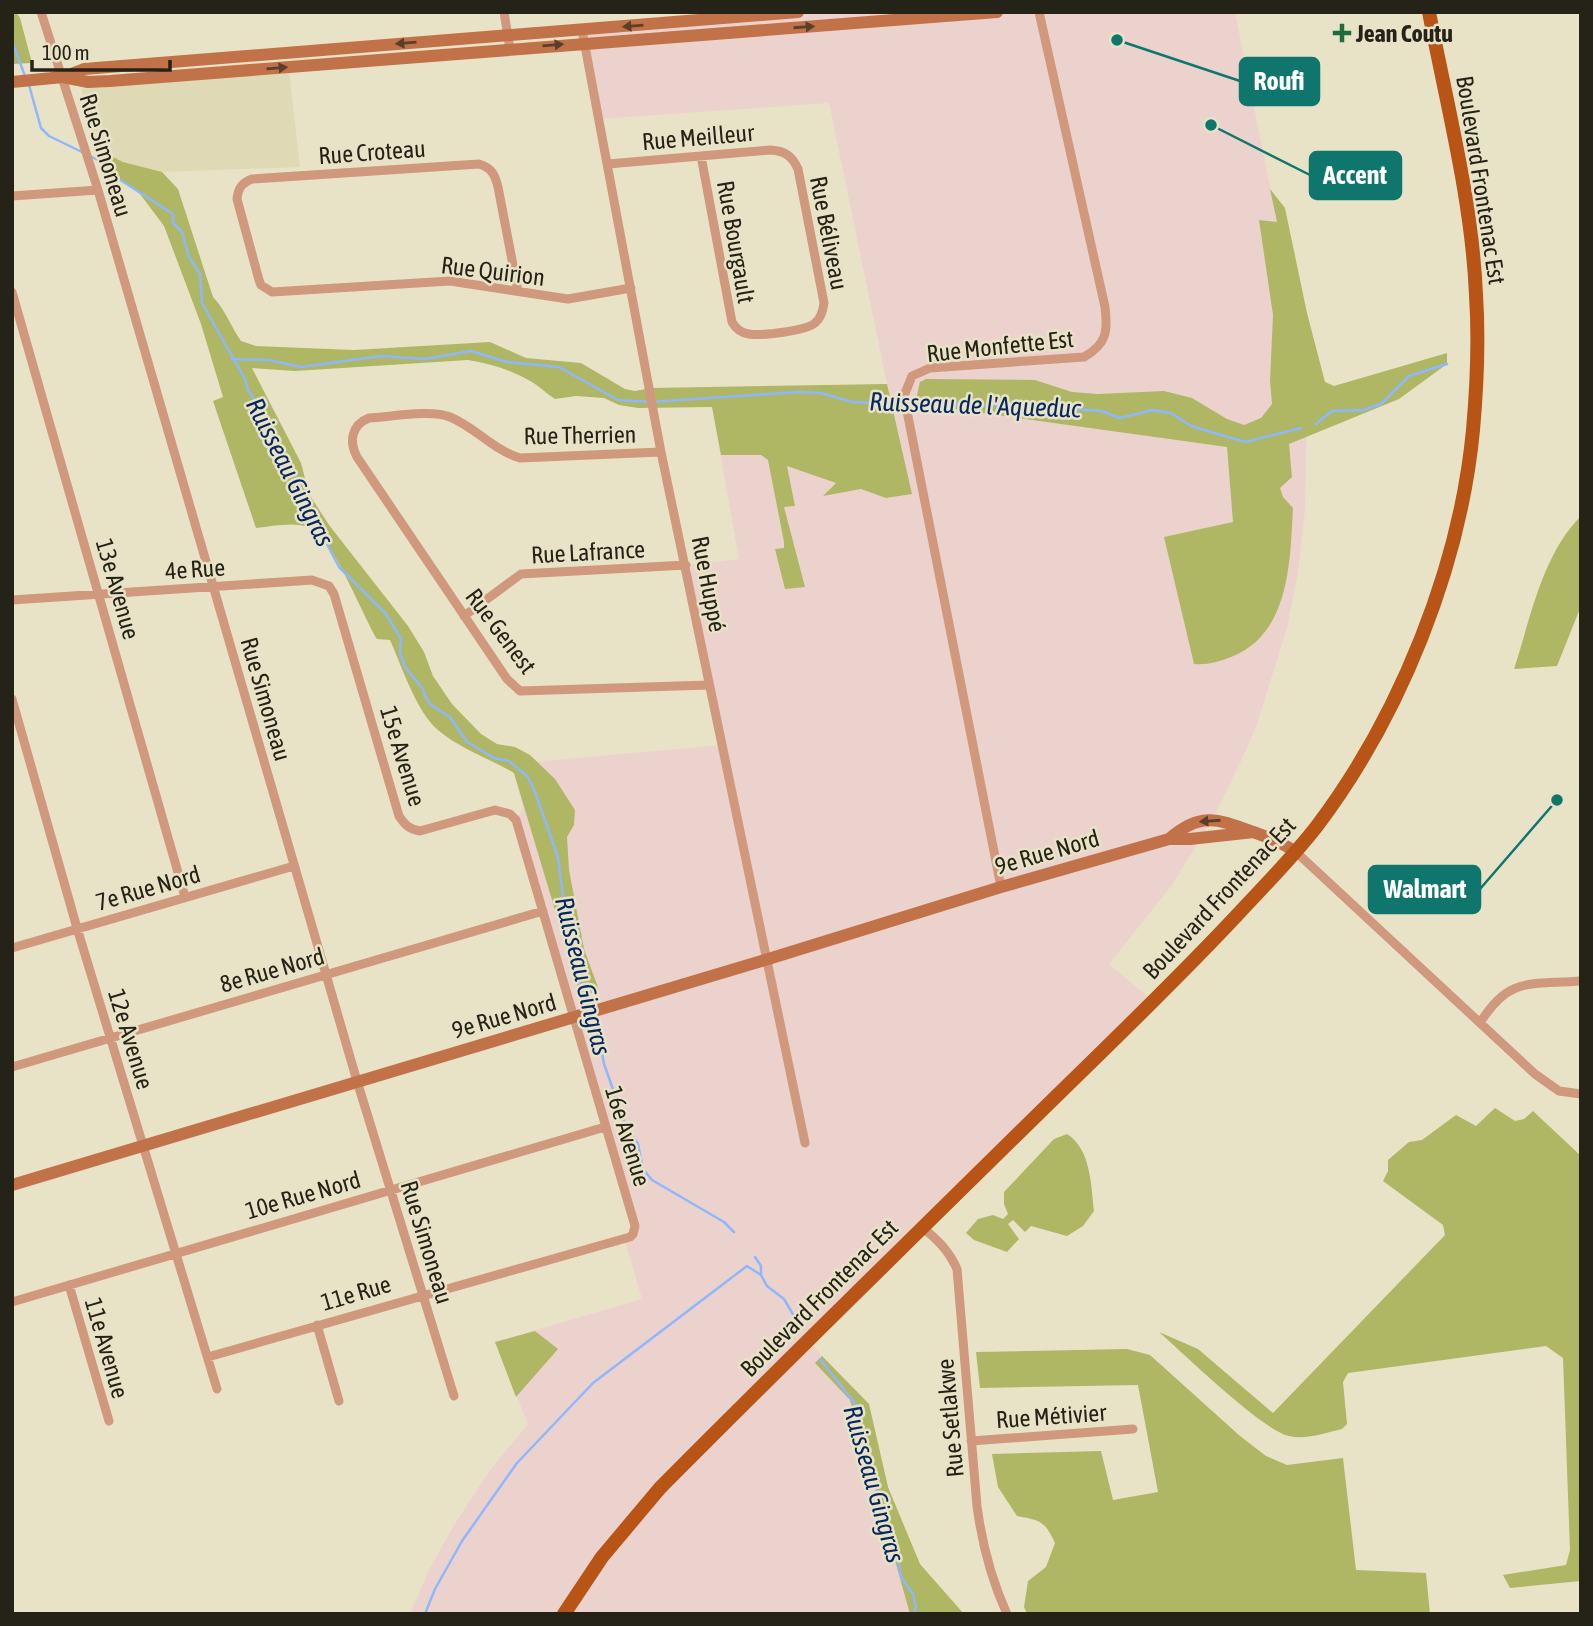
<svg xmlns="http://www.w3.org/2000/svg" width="1593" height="1626" viewBox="0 0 1593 1626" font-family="'Asap Condensed',sans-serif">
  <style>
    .built { fill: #e0d9b5 }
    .industrial { fill: #ecd2cc }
    .green { fill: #afb764 }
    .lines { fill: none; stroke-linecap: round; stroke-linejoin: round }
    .stream { stroke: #8fb7fd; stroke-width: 2.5 }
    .street { stroke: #d0997d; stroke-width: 9 }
    .secondary { stroke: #c27249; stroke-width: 12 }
    .primary { stroke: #b75416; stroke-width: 14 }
    .oneway { fill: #5c3f29 }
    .poi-dot { fill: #216c3a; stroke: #e8e3c7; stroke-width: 2.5 }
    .labels { text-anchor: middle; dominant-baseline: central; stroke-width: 5; stroke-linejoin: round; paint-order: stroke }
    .poi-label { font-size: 24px; font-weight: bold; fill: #252318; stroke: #e8e3c7; text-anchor: start }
    .street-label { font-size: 24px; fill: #252318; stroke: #e8e3c7 }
    .water-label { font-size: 26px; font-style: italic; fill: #072763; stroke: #e8e3c7 }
    .leader { fill: none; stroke: #0f766e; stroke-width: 2.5 }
    .callout-dot { fill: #0f766e; stroke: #e8e3c7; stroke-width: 2.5 }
    .callout { fill: #0f766e; stroke: #0f766e; stroke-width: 2.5 }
    .callout-label { font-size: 26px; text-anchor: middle; font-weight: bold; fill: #fff }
  </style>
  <rect width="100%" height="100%" fill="#e8e3c7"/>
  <path class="built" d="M289,72L300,167L162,172L123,162L99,150L81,89Z"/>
  <path class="industrial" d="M753,12H1235L1290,286L1307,417L1305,510L1298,572L1287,628L1257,724L1242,759L1212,820L1172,885L1109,964L1153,1001L808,1341L869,1404L917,1614H410L430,1568L454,1525L490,1470L528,1424L495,1342L642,1299L624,1238L633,1234L516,820L523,807L511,764L722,745L686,565L739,559L712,407L887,384L829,103L599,119L582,30Z"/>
  <path class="green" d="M12,12H16L20,18L32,63L12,64Z
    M99,150L123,162L162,172L178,189L213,297C225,309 231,327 241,341L256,346L354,350L490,342L526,358L581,363L625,389L635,391L651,388L887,384L912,494L886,498L861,489L823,496L836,483L787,466L795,506L784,507L805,587L785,589L775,549L784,548V542L768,460L761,455H721L712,407L638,408L619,405L604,398L576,396L555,399C547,394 540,387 532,382C512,370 491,364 468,360L295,371L252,368L301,463L309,494L329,525L408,626L424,652L433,676L452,704L481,734L497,744L515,747L530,755L555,779L575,810L574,825L567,837L569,870L584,949L599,990L581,997L514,773C489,758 460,749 438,730C416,711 402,667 390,640L377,639C363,616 332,537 311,528C295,521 273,526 256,528L213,401L223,397L201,324L164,226L137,190L108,172Z
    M1270,189L1285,208L1307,313L1325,382L1334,386L1447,353V364L1399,399L1289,444L1292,477L1280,488L1283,497L1293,508C1290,562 1290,634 1231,657C1218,662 1208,665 1194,664L1164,537L1233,522L1227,447L918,404L917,395L920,382L926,379L1035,380L1072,392L1098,394L1164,391L1192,398L1227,419L1244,425L1261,418L1272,404L1270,381L1273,315L1259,220L1277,222Z
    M1581,516V606L1557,666L1514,669C1531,617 1542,555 1581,516Z
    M1495,1108L1515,1121L1524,1119L1533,1111L1581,1156V1581L1510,1588L1503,1575L1566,1565L1570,1550L1563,1358L1546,1346L1348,1373L1343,1382L1347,1424L1342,1429C1325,1433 1306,1440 1289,1436C1262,1430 1184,1354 1159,1332L1198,1349L1273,1413L1445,1235L1443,1225L1383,1181L1388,1171V1160L1409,1142L1422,1140L1456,1115L1476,1126Z
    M1067,1134C1091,1149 1091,1185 1094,1211L1083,1226L1067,1236L1031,1226L1025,1232L1013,1220L1008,1224L1019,1239L1007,1252L974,1240L966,1233L978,1219L993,1215L1003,1219L1008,1214L1004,1204V1192L1054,1139Z
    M535,1331L558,1349L516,1397L495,1342Z
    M1127,1349L1150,1355L1240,1436L1266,1456L1287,1465L1343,1458L1356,1570L1426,1573L1430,1614H1027L1024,1607L1028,1581L1046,1567L1055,1543C1045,1521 1040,1520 1017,1516L998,1487L992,1454L1101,1451L1113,1500L1158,1492L1138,1385L980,1388L976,1352Z
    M822,1356L869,1404L888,1487L920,1564L964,1614H910L850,1400L815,1363Z"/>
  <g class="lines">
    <path class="stream" d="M12,41L25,76
      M29,85L41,128L49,136L84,153
      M90,156L105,164L108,172L173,214V223L182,232L189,257L200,274L202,303L245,379L248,390L262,411L270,433L299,481L305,512L318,527L339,567L386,614L401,639L400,653L405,667L423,689L425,696L431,705L450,717L467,742L494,758L509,761L528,777L535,792L558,857L565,912L579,956L580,983L593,1006
      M232,359L269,360L301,367L382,356L425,359L471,351L507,362L559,367L618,400L650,402L797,392L821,393L852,402L876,403L883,407L903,403
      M909,401L916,399L981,406L1043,404L1069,409L1101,411L1120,418L1152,410L1171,413L1191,426L1245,442L1301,428
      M1316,424L1332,411L1363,410L1381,404L1409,376L1447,364
      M595,1016L604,1064L626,1126L638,1144L643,1169L652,1180L724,1222L734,1232
      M755,1257L761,1266V1275L767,1286L784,1299L798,1323
      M820,1359L856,1405L868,1464L897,1554L901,1577L913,1594L916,1607L914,1614
      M425,1614L435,1589L462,1541L517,1463L593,1383L747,1266L761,1275"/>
    <path class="street" d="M41,12L98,190L357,1081L454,1396
      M504,12L510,49
      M582,30L661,452L805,1143
      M608,164L771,150C785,151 792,156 798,169L824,303C823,311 821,318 815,323C806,331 761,336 749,334C741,333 736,329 732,322L701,156
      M12,196L98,190
      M518,291L498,187C495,175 492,168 479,164L252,179C242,183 238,188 237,199L259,280L261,285L272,292L450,281L568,299L631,288
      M12,292L185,897
      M661,452L520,458C493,450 475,427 450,417C431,409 390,417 369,418C351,425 349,442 357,457L507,679L520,691L709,685
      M12,600L312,580L329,586L334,594L399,816C405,825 409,829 420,831L495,810L510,814L516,820L635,1226L633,1234L630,1237L208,1357
      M464,616L521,574L686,565
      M12,699L77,928L217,1389
      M1296,852L1535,1074L1559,1091L1581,1094
      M1001,887L904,396L912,376L930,368L1084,357C1107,344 1108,331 1105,307L1039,12
      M12,948L294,866
      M1480,1023C1509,976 1530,985 1581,981
      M12,1067L543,911
      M923,1228C938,1240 949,1251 957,1269L977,1506C982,1544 991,1579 1007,1614
      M69,1285L109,1421
      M12,1302L605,1127
      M317,1325L339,1401
      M971,1441L1133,1429"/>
    <path class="secondary" d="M63,77L88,82L110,81L997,12
      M12,82L63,77L84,69L798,12
      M1169,839C1202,810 1220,820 1256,833C1270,838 1283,843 1296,852
      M12,1185L765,960L1001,887L1169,839H1190L1254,832"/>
    <path class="primary" d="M564,1614L602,1557L660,1488C782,1365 906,1244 1030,1122C1100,1053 1172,985 1239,913C1266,884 1293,857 1317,826C1400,716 1460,567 1473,430C1477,385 1479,340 1476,295C1472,200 1447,106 1429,12"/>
  </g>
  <defs><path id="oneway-solid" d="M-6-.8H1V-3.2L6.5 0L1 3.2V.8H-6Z" transform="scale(1.75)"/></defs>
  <g class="oneway">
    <use href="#oneway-solid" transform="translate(633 26) rotate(175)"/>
    <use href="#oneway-solid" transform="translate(804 27) rotate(-4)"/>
    <use href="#oneway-solid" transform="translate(406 43) rotate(175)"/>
    <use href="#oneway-solid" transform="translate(553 45) rotate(-5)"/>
    <use href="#oneway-solid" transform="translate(277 68) rotate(-5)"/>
    <use href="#oneway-solid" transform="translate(1210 821) rotate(176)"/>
  </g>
  <path class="poi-dot" d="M1338.5 22.5h7v7h7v7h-7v7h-7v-7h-7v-7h7z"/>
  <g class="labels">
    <g class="poi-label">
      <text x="1356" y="33">Jean Coutu</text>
    </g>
    <g class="street-label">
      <text transform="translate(698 137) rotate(-5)">Rue Meilleur</text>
      <text transform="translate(372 152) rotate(-4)">Rue Croteau</text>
      <text transform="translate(106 155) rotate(73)">Rue Simoneau</text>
      <text transform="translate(1481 180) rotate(81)">Boulevard Frontenac Est</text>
      <text transform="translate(829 233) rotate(79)">Rue Béliveau</text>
      <text transform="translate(736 242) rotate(80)">Rue Bourgault</text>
      <text transform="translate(493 271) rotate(7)">Rue Quirion</text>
      <text transform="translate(1000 346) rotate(-6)">Rue Monfette Est</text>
      <text transform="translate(580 435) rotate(-1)">Rue Therrien</text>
      <text transform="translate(588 552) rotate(-3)">Rue Lafrance</text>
      <text transform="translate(195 569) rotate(-4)">4e Rue</text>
      <text transform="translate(709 584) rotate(79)">Rue Huppé</text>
      <text transform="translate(118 589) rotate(74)">13e Avenue</text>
      <text transform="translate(501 631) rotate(53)">Rue Genest</text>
      <text transform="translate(266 699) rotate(74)">Rue Simoneau</text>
      <text transform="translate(403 756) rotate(73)">15e Avenue</text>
      <text transform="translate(1047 852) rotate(-16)">9e Rue Nord</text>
      <text transform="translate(148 888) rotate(-16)">7e Rue Nord</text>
      <text transform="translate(1219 898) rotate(-47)">Boulevard Frontenac Est</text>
      <text transform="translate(272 970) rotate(-16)">8e Rue Nord</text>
      <text transform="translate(504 1016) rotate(-16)">9e Rue Nord</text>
      <text transform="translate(131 1039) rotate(73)">12e Avenue</text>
      <text transform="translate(628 1136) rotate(73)">16e Avenue</text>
      <text transform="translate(303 1195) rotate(-16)">10e Rue Nord</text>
      <text transform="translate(427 1242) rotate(73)">Rue Simoneau</text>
      <text transform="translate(356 1293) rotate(-16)">11e Rue</text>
      <text transform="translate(819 1298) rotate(-45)">Boulevard Frontenac Est</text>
      <text transform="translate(107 1348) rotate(74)">11e Avenue</text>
      <text transform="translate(1051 1416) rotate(-4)">Rue Métivier</text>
      <text transform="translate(950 1418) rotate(-95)">Rue Setlakwe</text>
    </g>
    <g class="water-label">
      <text transform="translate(975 405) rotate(2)">Ruisseau de l'Aqueduc</text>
      <text transform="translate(290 472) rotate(63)">Ruisseau Gingras</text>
      <text transform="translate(583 976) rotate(76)">Ruisseau Gingras</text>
      <text transform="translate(874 1484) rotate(74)">Ruisseau Gingras</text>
    </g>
  </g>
  <path class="leader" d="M1117 40L1240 81M1211 125L1310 175M1557 800L1480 889"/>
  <g class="callout-dot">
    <circle cx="1117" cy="40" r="7"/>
    <circle cx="1211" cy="125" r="7"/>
    <circle cx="1557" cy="800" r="7"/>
  </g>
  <g class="callout">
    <rect x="1240" y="58" width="79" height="47" rx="7"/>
    <rect x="1310" y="152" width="91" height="47" rx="7"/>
    <rect x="1369" y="866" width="111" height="47" rx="7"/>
  </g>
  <g class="callout-label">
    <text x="1279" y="90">Roufi</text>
    <text x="1355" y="184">Accent</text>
    <text x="1425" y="898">Walmart</text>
  </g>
  <rect width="1593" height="1626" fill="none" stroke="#252318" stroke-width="28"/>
  <path d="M32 60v10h138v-10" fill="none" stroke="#252318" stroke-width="3.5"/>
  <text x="42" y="60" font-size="21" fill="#252318" stroke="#e8e3c7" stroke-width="5" paint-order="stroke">100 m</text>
</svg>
